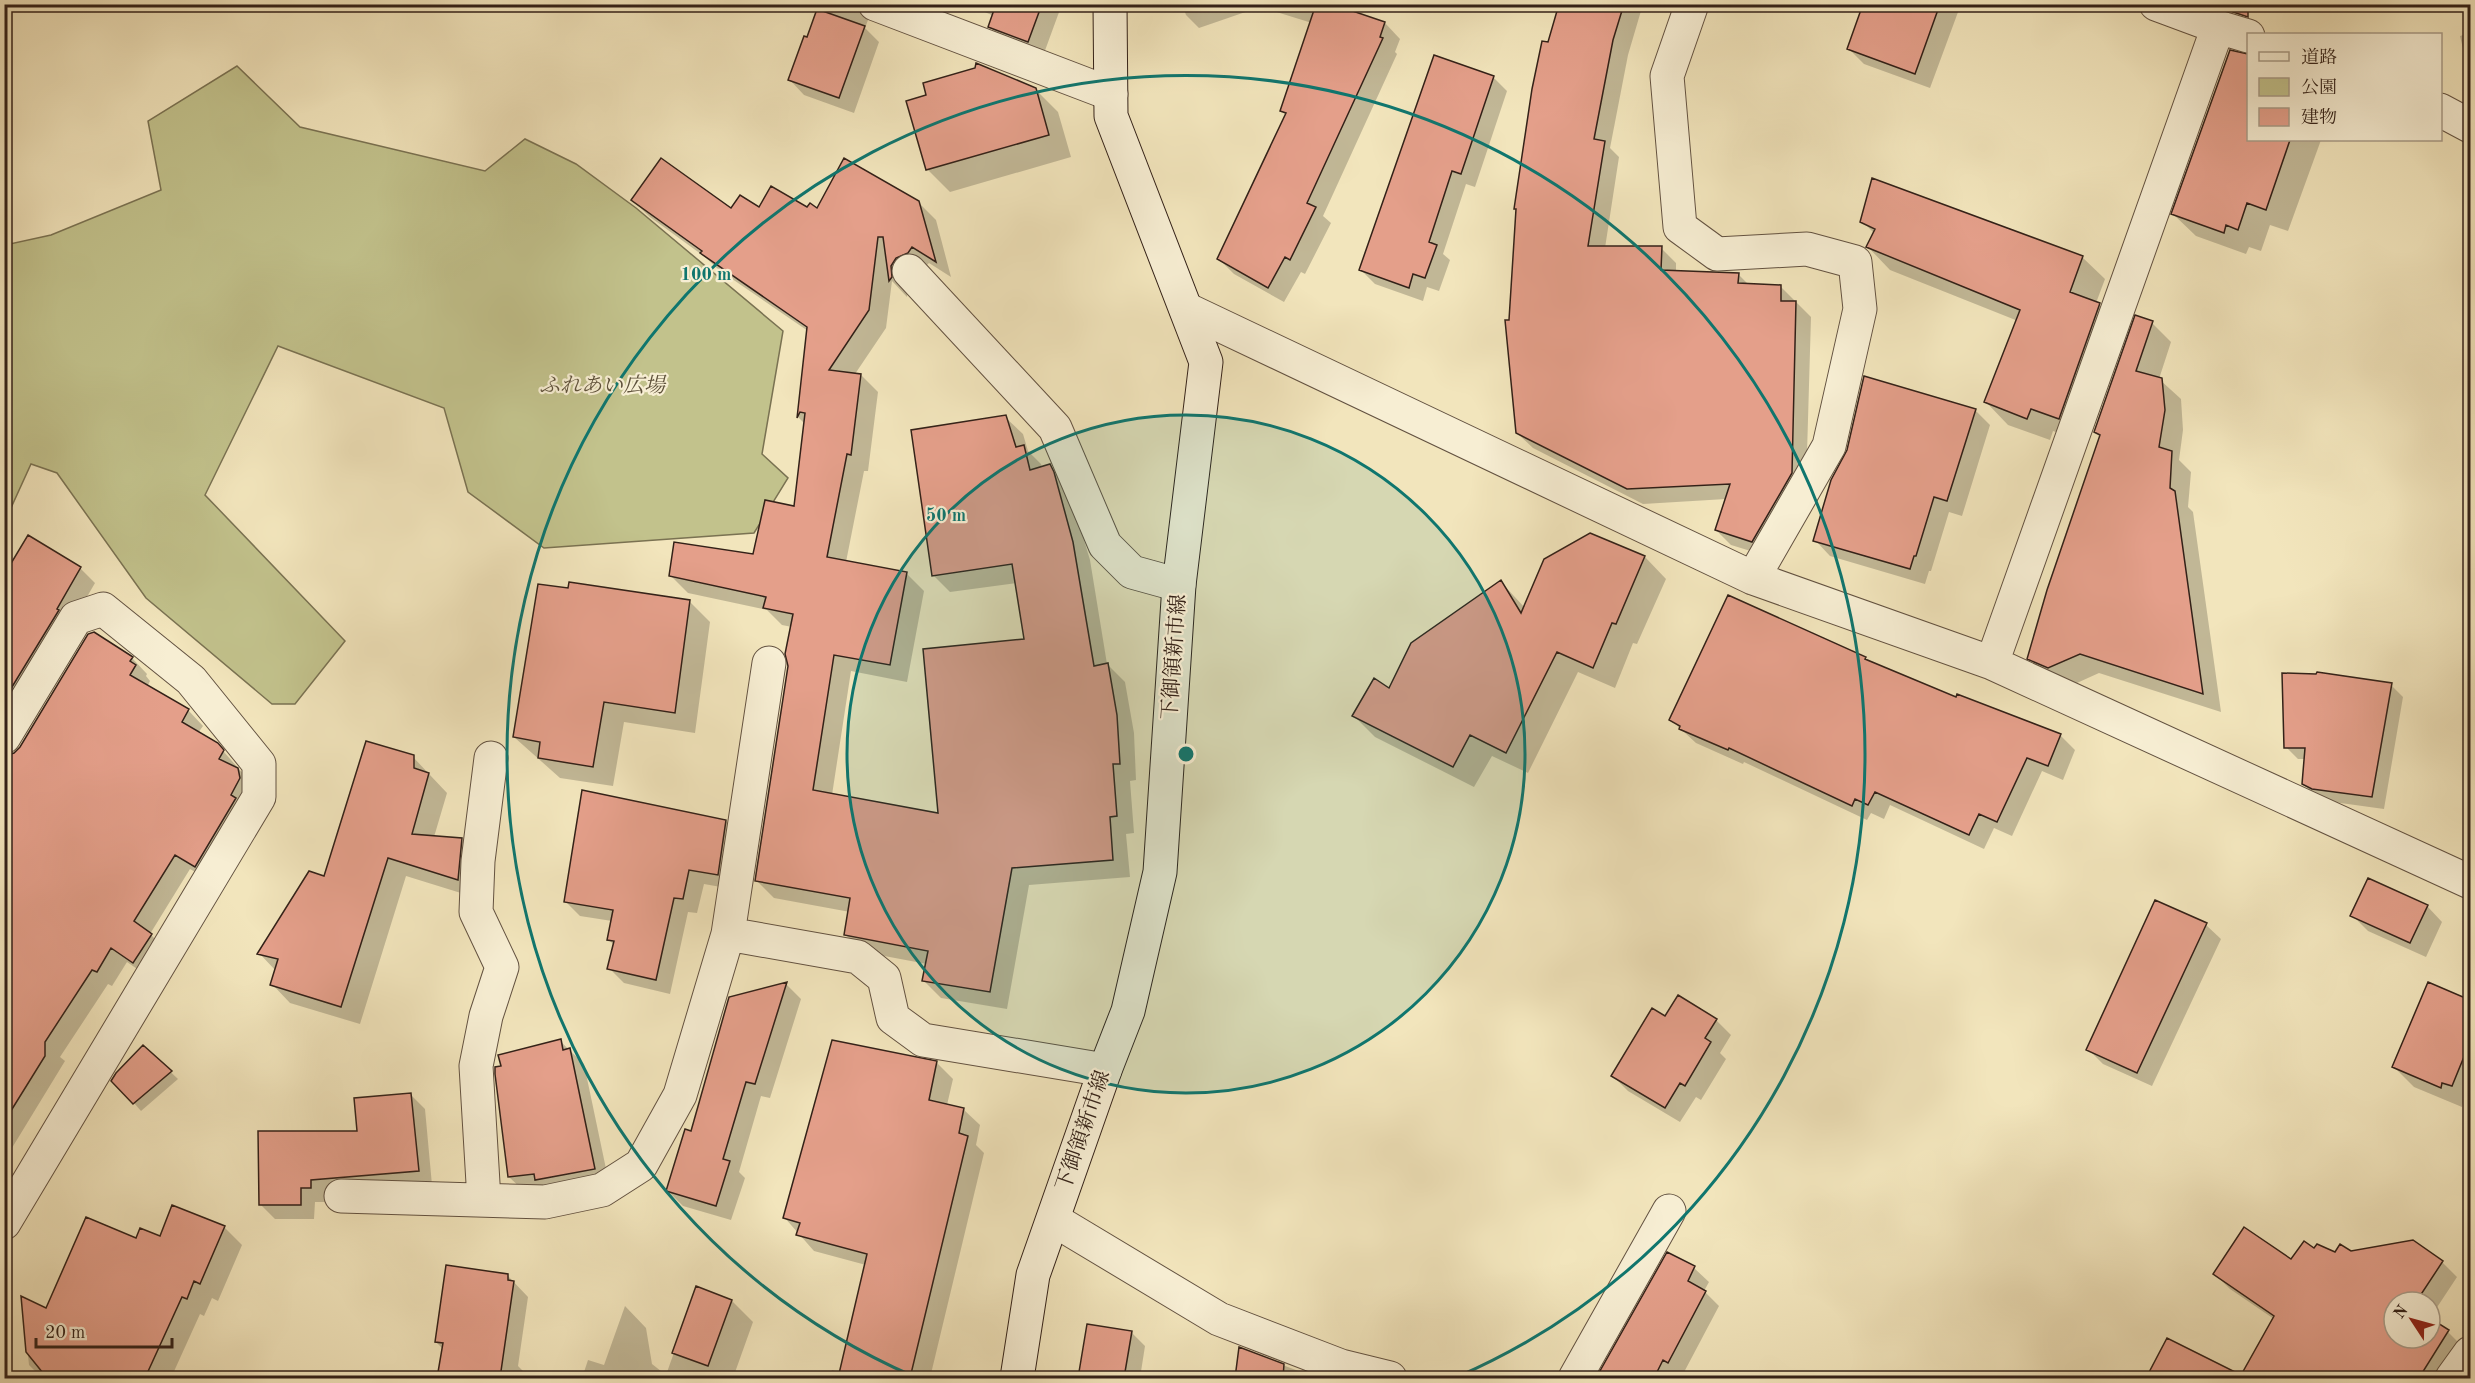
<svg xmlns="http://www.w3.org/2000/svg" width="2475" height="1383" viewBox="0 0 2475 1383" font-family="'Old Standard TT','Noto Serif JP',serif">
  <style>
    .green { fill: #c2c28c; stroke: #7a7252; stroke-width: 1.5 }
    .shadow { fill: #0003 }
    .building { fill: #e49f8a; stroke: #332118; stroke-width: 1.5 }
    .lines { fill: none; stroke-linecap: round; stroke-linejoin: round }
    .street-casing { stroke: #635241; stroke-width: 35 }
    .secondary-casing { stroke: #332118; stroke-width: 35 }
    .street { stroke: #f7eed3; stroke-width: 33 }
    .secondary { stroke: #f7eed3; stroke-width: 33 }
    .ring { fill: none; stroke: #0f766e; stroke-width: 3 }
    .labels { text-anchor: middle; dominant-baseline: central; stroke-width: 4.5; stroke-linejoin: round; paint-order: stroke }
    .park-label { font-size: 21px; font-style: italic; fill: #5e513b; stroke: #f7eed3 }
    .street-label { font-size: 21px; fill: #332118; stroke: #f7eed3 }
    .centre { fill: #0f766e; stroke: #f7eed3; stroke-width: 3 }
    .ring-label { font-size: 18px; text-anchor: middle; font-weight: bold; fill: #0f766e; stroke: #f7eed3; stroke-width: 4.5; stroke-linejoin: round; paint-order: stroke }
  </style>
  <rect width="100%" height="100%" fill="#f2e5bc"/>
  <filter id="stains"><feTurbulence type="fractalNoise" baseFrequency=".00333" numOctaves="4"/><feColorMatrix values="0 0 0 0 .2 0 0 0 0 .09 0 0 0 0 .02 0 0 0 .5 -.17"/></filter>
  <radialGradient id="worn" r=".72"><stop offset=".6" stop-color="#630" stop-opacity="0"/><stop offset="1" stop-color="#630" stop-opacity=".3"/></radialGradient>
  <path class="green" d="M237,66L300,127L485,171L525,139L576,164L636,208L783,331L762,454L788,478L754,533L544,548L468,492L444,408L278,346L205,495L345,641L295,704H272L146,598L57,473L31,464L5,521V245L51,235L161,190L148,121Z"/>
  <path class="shadow" d="M820,4H874L865,28L879,42L854,113L804,95L789,79L808,39Z
    M966,4H1062L1043,56L1005,42L990,27L994,16Z
    M1182,4H1327L1385,23L1400,39L1395,52L1397,54L1323,216L1331,223L1305,274L1301,272L1284,302L1234,274L1219,259L1286,115L1282,111L1312,23L1260,7L1199,28L1186,15Z
    M1560,4H1643L1628,55L1610,148L1619,157L1605,248H1661L1676,263V272L1738,274L1749,285L1780,286L1811,317L1806,488L1767,556L1731,545L1716,530L1726,499L1643,504L1533,448L1517,433L1549,43Z
    M1864,4H1961L1930,88L1864,64L1849,49Z
    M2470,33V78L2460,36Z
    M2231,52L2248,55V140H2321L2288,231L2270,225L2261,251L2249,247L2246,254L2196,236L2173,214Z
    M1493,77L1507,91L1475,187L1466,184L1443,254L1450,260L1439,291L1427,287L1423,301L1375,284L1361,270Z
    M1035,89L1058,112L1071,157L950,192L927,169Z
    M632,200L731,210H818L918,202L936,220L951,277L929,263L908,284L907,297L892,281L886,328L855,374L861,375L878,392L868,471H864L846,562L907,574L924,591L907,682L851,671L832,795L940,815L1026,640L1017,583L950,592L933,575L1005,417L1023,434L1028,451L1041,464L1042,468L1050,466L1067,483L1090,560L1107,664L1125,682L1134,733L1136,780L1130,781L1134,833L1126,834L1130,877L1029,885L1007,1009L941,998L924,981L927,964L863,952L846,935L850,912L774,898L757,881L789,666L792,627L782,625L767,610L688,593L671,576L754,556L795,508L805,424L798,417L808,331L719,270L705,257L650,217Z
    M1862,221L2082,257L2105,279L2096,303L2122,327L2081,441L2053,431L2050,440L2008,425L1986,402L2018,321L1890,270L1868,247L1874,233Z
    M2152,323L2171,342L2159,379L2181,399L2183,430L2179,460L2191,472L2188,507L2193,512L2221,712L2099,673L2068,687L2048,677L2029,658L2101,437L2096,432Z
    M1975,410L1990,425L1962,516L1949,512L1931,571H1929L1925,584L1830,556L1815,540Z
    M1590,534L1645,557L1666,579L1637,644L1633,643L1615,688L1578,672L1528,773L1492,756L1474,787L1375,737L1354,716L1389,690L1501,582L1525,608Z
    M11,558L15,560L80,568L95,583L4,740V567Z
    M570,584L690,602L710,622L695,733L624,722L613,786L560,778L514,737Z
    M132,658L147,674L146,676L150,681L147,687L188,710L203,726L198,733L217,744L253,785L211,881L190,869L150,934L166,950L149,977L127,962L112,986L108,984L60,1057L65,1061L4,1161V757L13,755Z
    M1865,658L1870,663L1956,698L2060,735L2075,750L2063,780L2042,771L2012,836L1994,828L1984,849L1890,805L1884,819L1871,813L1867,820L1744,762L1743,764L1696,743L1671,720Z
    M2391,685L2403,697L2384,809L2326,801L2316,796L2303,784L2305,759H2298L2286,747Z
    M413,757L447,793L434,837L461,840L480,858L477,898L406,876L360,1024L290,1003L272,984L276,971L259,953L325,878Z
    M726,821L740,836L732,889L704,884L697,913L688,912L670,994L624,983L609,968L615,946L608,939L612,921L580,916L565,901Z
    M2427,906L2442,922L2426,957L2368,931L2352,915Z
    M2206,925L2221,939L2152,1086L2103,1064L2088,1049Z
    M786,984L801,999L770,1098L761,1096L739,1172L745,1178L731,1220L683,1206L668,1191L692,1133Z
    M2429,984L2470,1002V1106L2463,1102L2462,1107L2414,1087L2393,1066Z
    M1665,1018L1716,1020L1731,1035L1720,1053L1726,1059L1701,1100L1696,1097L1680,1122L1628,1091L1613,1076Z
    M560,1041L584,1064L609,1183L524,1191L509,1177Z
    M833,1042L937,1063L953,1079L947,1105L963,1109L980,1125L976,1145L984,1153L930,1378H829L832,1370L841,1373L866,1265L814,1251L784,1217Z
    M144,1047L178,1079L141,1111L134,1103Z
    M411,1095L425,1109L432,1185L325,1194V1202H315L314,1219H275L261,1205Z
    M173,1207L225,1228L242,1245L218,1301L212,1298L204,1316L200,1314L171,1378H42L29,1365L22,1298L47,1310L137,1240L161,1238Z
    M2315,1251L2335,1254L2351,1252L2442,1262L2457,1277L2430,1318V1302H2394V1338H2430V1320L2448,1332L2463,1347L2443,1378H2148L2168,1340L2241,1377L2274,1319L2230,1289L2215,1274L2291,1261Z
    M1668,1254L1694,1268L1709,1282L1704,1291L1719,1306L1682,1376L1678,1373L1675,1378H1598Z
    M508,1276L528,1297L518,1366L528,1376L527,1378H439L443,1349L436,1342Z
    M697,1288L732,1301L753,1322L733,1378H582L588,1360L604,1365L625,1306L646,1328L652,1364L666,1375Z
    M1088,1326L1131,1332L1145,1346L1140,1378H1079Z
    M1240,1349L1317,1378H1236Z"/>
  <path class="building" d="M996,4H1042L1028,42L988,27Z
    M1316,4H1332L1385,22L1380,37L1383,38L1307,203L1316,207L1290,260L1285,257L1268,288L1217,259L1286,113L1280,111Z
    M1559,4H1624L1613,40L1594,139L1605,141L1588,246H1662L1661,270L1739,273L1738,283L1781,285V301H1796L1792,473L1752,542L1715,530L1730,484L1627,489L1516,433L1505,320H1509L1516,209H1514L1532,89L1542,41L1548,42Z
    M1863,4H1940L1915,74L1847,49Z
    M2235,4H2248V17L2233,12Z
    M817,9L865,26L839,98L788,80L804,36L807,37Z
    M2230,50L2248,54V140H2290L2266,210L2247,203L2238,230L2226,225L2224,233L2171,214Z
    M1434,55L1494,76L1461,174L1452,171L1429,242L1437,245L1425,278L1413,274L1409,288L1359,270Z
    M976,63L1036,88L1049,135L926,170L906,101L926,95L923,83L975,68Z
    M661,158L731,208L740,195L759,207L771,186L807,207L810,203L817,208L844,158L919,201L936,262L912,247L908,253L896,258L891,266L892,277L889,281L883,237H878L869,310L829,370L861,374L851,455L847,454L827,557L907,572L890,665L834,655L813,790L938,813L923,649L1024,639L1012,564L932,576L911,430L1006,415L1016,447L1024,445L1030,470L1050,464L1054,472L1073,542L1094,666L1108,663L1117,715L1120,764H1113L1117,816L1110,817L1113,860L1012,868L990,992L922,981L928,951L844,935L850,898L755,881L788,666L785,654L793,614L763,608L766,597L669,576L674,542L753,554L765,500L794,506L805,413L800,412L797,418L807,327L700,253L702,251L631,200Z
    M1872,178L2083,256L2070,292L2100,303L2059,419L2031,409L2027,419L1984,402L2020,310L1866,247L1875,229L1860,222Z
    M2135,315L2153,321L2136,371L2162,378L2165,410L2159,447L2172,451L2170,488L2175,491L2203,694L2080,654L2048,668L2027,659L2047,590L2100,435L2094,432Z
    M1864,376L1976,409L1947,501L1934,497L1916,556H1914L1910,569L1813,541L1831,480L1847,450Z
    M1590,533L1645,556L1616,624L1612,623L1593,668L1557,652L1506,753L1470,735L1453,767L1352,716L1374,678L1389,688L1411,643L1501,580L1521,613L1544,559Z
    M28,535L81,567L57,609L59,610L4,700V575Z
    M569,582L690,600L675,713L604,702L593,767L538,758L540,742L513,737L538,584L568,588Z
    M1728,595L1866,657L1865,659L1956,697L1957,694L2061,734L2048,766L2027,758L1997,822L1979,814L1969,835L1875,792L1868,805L1855,799L1852,806L1729,748L1728,750L1679,729L1680,726L1669,720Z
    M94,632L133,657L130,661L136,665L130,675L189,709L182,722L218,743L224,750L219,759L238,768L240,778L231,795L236,798L195,867L175,855L134,921L152,934L133,963L111,948L97,972L92,970L45,1042V1056L4,1122V756L14,753L20,747L88,634Z
    M2317,672L2392,683L2372,797L2312,789L2302,784L2305,748H2284L2282,673L2316,674Z
    M366,741L414,755V768L429,773L412,834L462,838L458,880L388,858L341,1007L270,985L278,959L257,954L309,871L324,876Z
    M582,790L726,820L718,875L689,870L683,899L674,898L656,980L607,969L614,941L607,940L613,910L564,902Z
    M2368,878L2428,905L2410,943L2350,916Z
    M2155,900L2207,923L2137,1073L2086,1050Z
    M787,982L755,1084L746,1082L723,1159L730,1161L716,1206L666,1191L685,1129L691,1131L729,997Z
    M2428,982L2470,1000V1042L2452,1086L2442,1083L2441,1088L2392,1067Z
    M1678,995L1717,1019L1705,1038L1711,1042L1685,1086L1680,1083L1665,1108L1611,1076L1652,1008L1665,1016Z
    M561,1039L563,1050L570,1048L595,1169L535,1180L534,1174L508,1177L495,1074V1067L501,1066L498,1055Z
    M832,1040L937,1061L929,1100L964,1108L959,1133L968,1136L910,1378H838L867,1254L796,1235L800,1223L783,1218Z
    M143,1045L172,1071L133,1104L111,1081L116,1073Z
    M411,1093L419,1171L311,1180V1188H301V1205H259L258,1131H357L354,1098Z
    M172,1205L225,1226L200,1284L194,1281L187,1299L182,1297L145,1378H47L26,1352L21,1296L46,1308L86,1217L136,1238L140,1228L160,1236Z
    M2244,1227L2291,1259L2304,1241L2314,1248L2317,1244L2335,1252L2340,1244L2351,1251L2413,1240L2443,1261L2416,1302H2394V1338H2430V1318L2449,1330L2419,1378H2146L2167,1338L2241,1375L2274,1316L2213,1274Z
    M1667,1252L1695,1266L1688,1281L1706,1291L1668,1363L1663,1360L1654,1378H1596Z
    M446,1265L508,1274V1280L514,1281L500,1378H437L443,1343L435,1342Z
    M696,1286L732,1300L708,1366L672,1353Z
    M1087,1324L1132,1331L1124,1378H1078Z
    M1239,1347L1284,1364L1283,1378H1235Z"/>
  <g class="lines">
    <defs>
      <path id="street" d="M875,4L1111,94
        M1692,4L1667,76L1680,227L1717,254L1807,249L1855,262L1860,309L1829,446L1753,578
        M2156,4L2218,27L2248,36
        M2440,110L2470,126
        M909,271L1055,428L1105,545L1132,572L1179,585
        M1186,309L1753,578L1992,663L2470,882
        M1992,663L2218,27
        M4,737L76,618L103,609L191,680L259,764V797L4,1223
        M728,934L858,957L884,978L893,1018L923,1040L1105,1070
        M341,1196L545,1202L602,1190L641,1165L680,1095L728,934L769,663
        M484,1200L476,1066L486,1016L502,967L476,912L478,861L491,758
        M1054,1220L1219,1319L1341,1366L1390,1378
        M1575,1378L1669,1211
        M2452,1378L2470,1353"/>
      <path id="secondary" d="M1017,1378L1033,1275L1105,1070L1128,1011L1160,872L1179,585L1206,362L1111,116L1110,4"/>
    </defs>
    <use href="#street" class="street-casing"/>
    <use href="#secondary" class="secondary-casing"/>
    <use href="#street" class="street"/>
    <use href="#secondary" class="secondary"/>
  </g>
  <circle cx="1186" cy="754" r="339" fill="#0f766e" fill-opacity=".12"/>
  <g class="ring">
    <circle cx="1186" cy="754" r="339"/>
    <path d="M915 1377A679 679 0 1 1 1457 1377"/>
  </g>
  <g class="labels">
    <g class="park-label">
      <text x="602" y="386">ふれあい広場</text>
    </g>
    <g class="street-label">
      <text transform="translate(1175 657) rotate(-86)">下御領新市線</text>
      <text transform="translate(1084 1131) rotate(-71)">下御領新市線</text>
    </g>
  </g>
  <circle cx="1186" cy="754" r="9" class="centre"/>
  <g class="ring-label">
    <text x="706" y="280">100 m</text>
    <text x="946" y="521">50 m</text>
  </g>
  <rect width="2475" height="1383" fill="none" stroke="#f2e5bc" stroke-width="24"/>
  <rect x="6" y="6" width="2463" height="1371" fill="none" stroke="#332118" stroke-width="3"/>
  <rect x="12" y="12" width="2451" height="1359" fill="none" stroke="#332118" stroke-width="1.5"/>
  <rect x="2247" y="33" width="195" height="108" fill="#f7eed3" stroke="#a99c88" stroke-width="1.5"/>
  <rect x="2259" y="52" width="30" height="9" fill="#f7eed3" stroke="#a99c88" stroke-width="1.5"/>
  <text x="2301" y="63" font-size="18" fill="#332118">道路</text>
  <rect x="2259" y="78" width="30" height="18" fill="#c2c28c" stroke="#a99c88" stroke-width="1.5"/>
  <text x="2301" y="93" font-size="18" fill="#332118">公園</text>
  <rect x="2259" y="108" width="30" height="18" fill="#e49f8a" stroke="#a99c88" stroke-width="1.5"/>
  <text x="2301" y="123" font-size="18" fill="#332118">建物</text>
  <g transform="translate(2412 1320) rotate(306)"><circle r="28" fill="#f7eed3" stroke="#a99c88" stroke-width="1.5"/>
  <path d="M0-4.5L10 22L0 15L-10 22Z" fill="#8f2418"/>
  <text y="-9" font-size="16" font-weight="bold" text-anchor="middle" fill="#332118">N</text>
  </g>
  <path d="M36 1338v9h136v-9" fill="none" stroke="#332118" stroke-width="3"/>
  <text x="45" y="1338" font-size="18" fill="#332118" stroke="#f7eed3" stroke-width="4.5" paint-order="stroke">20 m</text>
  <rect width="100%" height="100%" filter="url(#stains)"/>
  <rect width="100%" height="100%" fill="url(#worn)"/>
</svg>
